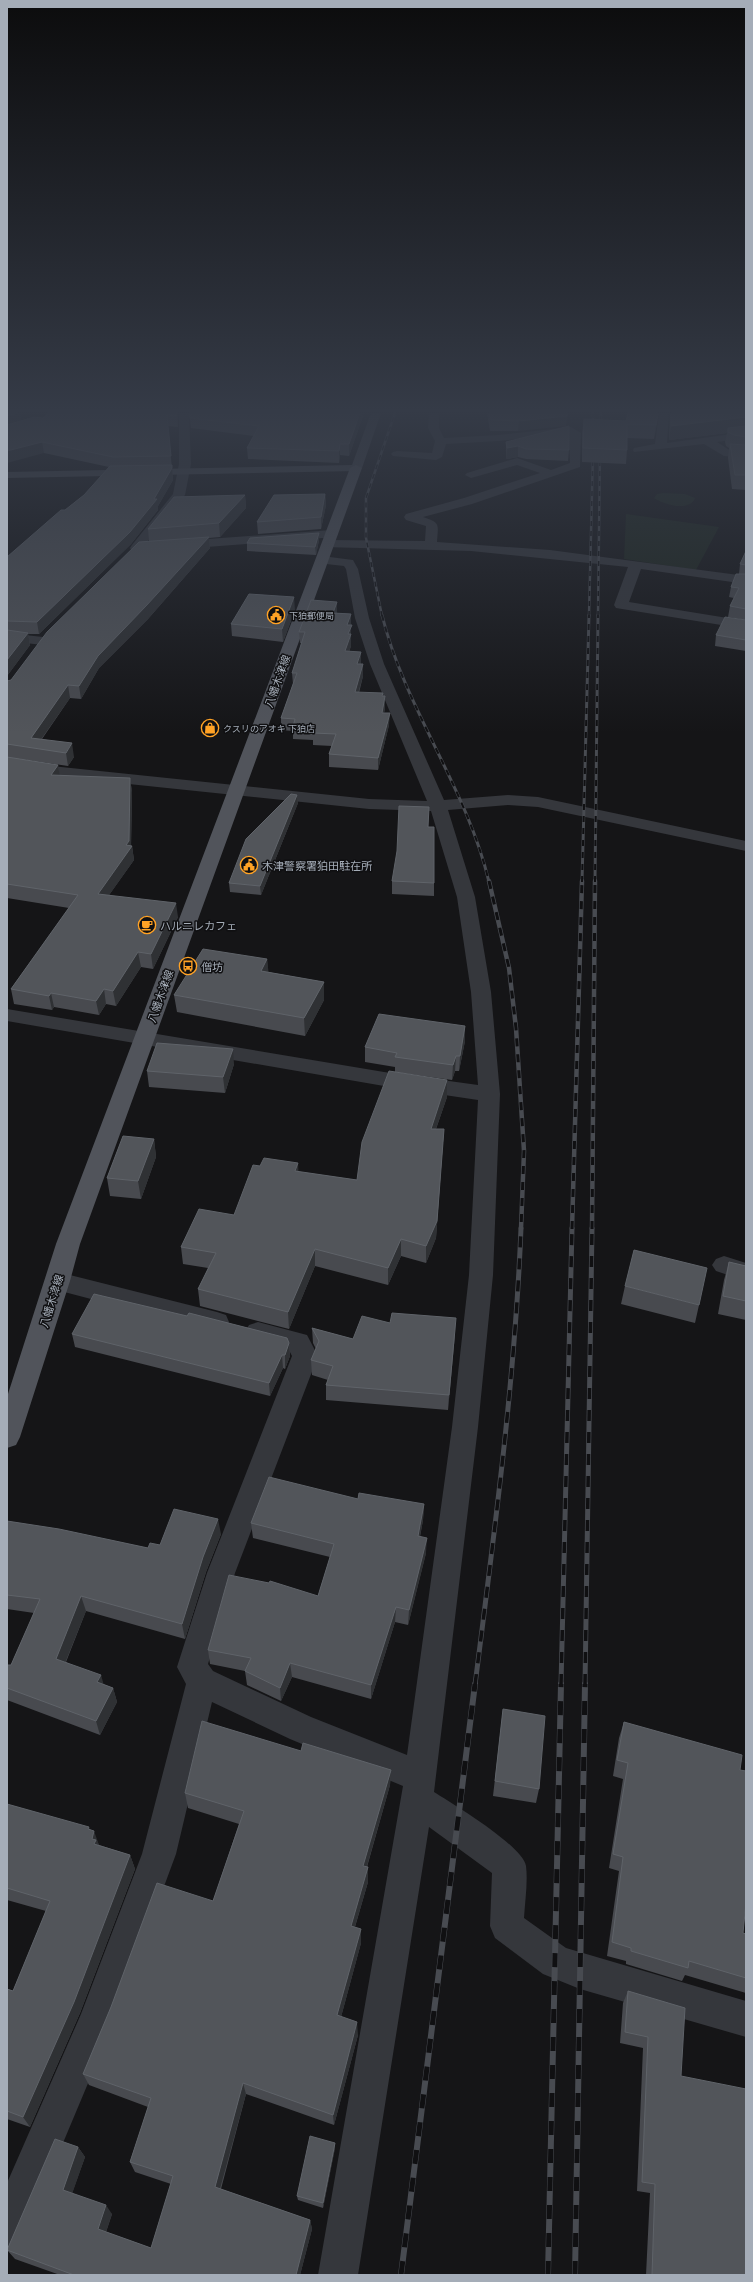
<svg xmlns="http://www.w3.org/2000/svg" width="753" height="2282" viewBox="0 0 753 2282" font-family="'Golos Text','Noto Sans JP',sans-serif">
  <style>
    .green { fill: #1c251d }
    .lines { fill: none; stroke-linecap: round; stroke-linejoin: round }
    .street { fill: #35373c; fill-rule: evenodd }
    .secondary { fill: #43464c; fill-rule: evenodd }
    .primary { fill: #51545b; fill-rule: evenodd }
    .rail-far4-casing { stroke: #484b51; stroke-width: 2.5 }
    .rail-far3-casing { stroke: #484b51; stroke-width: 3 }
    .rail-far2-casing { stroke: #484b51; stroke-width: 4.5 }
    .rail-far1-casing { stroke: #484b51; stroke-width: 5 }
    .rail-casing { stroke: #484b51; stroke-width: 6 }
    .rail-far4 { stroke: #101012; stroke-width: 1.5; stroke-dasharray: 5; stroke-linecap: butt }
    .rail-far3 { stroke: #101012; stroke-width: 2; stroke-dasharray: 6; stroke-linecap: butt }
    .rail-far2 { stroke: #101012; stroke-width: 3; stroke-dasharray: 8; stroke-linecap: butt }
    .rail-far1 { stroke: #101012; stroke-width: 3.5; stroke-dasharray: 11; stroke-linecap: butt }
    .rail { stroke: #101012; stroke-width: 5; stroke-dasharray: 14; stroke-linecap: butt }
    .wall { fill: #484a4f }
    .shaded-wall { fill: #2f3134 }
    .building { fill: #52555a; stroke: #5f6369 }
    .labels { text-anchor: middle; dominant-baseline: central; stroke-width: 3; stroke-linejoin: round; paint-order: stroke }
    .far-poi-label { font-size: 9px; fill: #a5adb8; stroke: #101012; text-anchor: start }
    .street-label { font-size: 11px; fill: #a5adb8; stroke: #101012 }
    .poi-label { font-size: 11px; fill: #a5adb8; stroke: #101012; text-anchor: start }
  </style>
  <rect width="100%" height="100%" fill="#151517"/>
  <path class="green" d="M663,493L685,494L695,498C690,512 664,505 654,498L657,494Z
    M626,514L719,527L696,570L624,559Z"/>
  <g class="lines">
    <path class="street" d="M179,413H189L191,464L185,495L140,551H132L130,548L132,545L173,494L179,464Z
      M429,413H439V428L444,438L499,435L571,427L581,433L580,467L472,504L423,517C441,523 438,524 437,542L550,550L746,576V584L641,569L629,602L746,621V629L616,608L614,605L628,567L471,551L324,547L322,544L324,541L328,540L425,541L426,526L406,520L404,517L406,514L464,498L540,473L517,465L471,478L465,475L467,473L517,458L551,470L570,463L569,433L499,441L446,444L442,457L436,460L393,456L391,454L393,452L397,451L432,453L435,441L428,428Z
      M659,413H669L667,443L746,432V438L717,442L731,451L746,452V458L724,456L704,444L634,452L633,450L634,448L655,444Z
      M332,530L338,534L336,537L180,549L174,545L180,541Z
      M322,556L353,560L358,569L369,618L384,664L444,800L508,795L538,797L746,841V851L538,807L508,805L448,810L475,897L491,992L500,1094L493,1275L478,1427L434,1792C453,1804 523,1846 526,1866C528,1882 525,1901 524,1918L566,1948L746,2001V2037L580,1989L543,1974L495,1938L490,1926L492,1873L429,1827L358,2275H318L403,1786L290,1739L212,1702L176,1854L115,2019L21,2243L7,2249V2183L81,2014L142,1854L186,1684L177,1667L207,1573L292,1356L289,1350L249,1339L245,1332L249,1325L258,1322L307,1335L318,1356L235,1573L208,1664L213,1671L311,1717L407,1755L452,1427L469,1275L478,1100L384,1086L7,1021V1009L384,1072L478,1085L471,992L457,897L431,811L369,809L42,775L7,769V759L42,765L369,799L427,801L370,664L355,618L346,569L344,566L317,563L316,560L317,557Z
      M7,633L43,637L50,641L43,645L7,641Z
      M724,1256L746,1263V1281L716,1271L712,1265L716,1259Z
      M58,1272L217,1312L226,1315L229,1322L226,1329L217,1332L49,1288L46,1281L49,1274Z"/>
    <path class="secondary" d="M371,413H381L362,468L356,471L7,478V472L352,465Z"/>
    <path class="primary" d="M356,465L362,468L80,1244L70,1281L20,1437L16,1445L7,1448V1397L56,1244L350,468Z"/>
    <defs>
      <path id="rail-far4" d="M593,413V430
        M600,431L601,413
        M382,616L366,538V498L395,413
        M589,616L593,452
        M598,616L600,451"/>
      <path id="rail-far3" d="M382,615C405,709 467,788 489,882
        M582,882L589,615
        M595,882L598,615"/>
      <path id="rail-far2" d="M489,881L509,968L516,1028L524,1151L521,1229
        M572,1229L582,881
        M592,1229L595,881"/>
      <path id="rail-far1" d="M475,1685C494,1534 515,1381 521,1228
        M561,1685L572,1228
        M585,1685L592,1228"/>
      <path id="rail" d="M401,2275L475,1684
        M548,2275L561,1684
        M575,2275L585,1684"/>
    </defs>
    <use href="#rail-far4" class="rail-far4-casing"/>
    <use href="#rail-far3" class="rail-far3-casing"/>
    <use href="#rail-far2" class="rail-far2-casing"/>
    <use href="#rail-far1" class="rail-far1-casing"/>
    <use href="#rail" class="rail-casing"/>
    <use href="#rail-far4" class="rail-far4"/>
    <use href="#rail-far3" class="rail-far3"/>
    <use href="#rail-far2" class="rail-far2"/>
    <use href="#rail-far1" class="rail-far1"/>
    <use href="#rail" class="rail"/>
  </g>
  <path class="wall" d="M49,413H178V427L168,426L173,480L158,506V510L131,544L39,634H28L30,645L7,676V557L84,495L109,467L44,453L22,421L43,418Z
    M189,413H364L349,456L340,455L339,463L248,459L247,448L254,436L191,428Z
    M487,413H568L518,431H490Z
    M628,413H659L654,439L627,438V450L626,464L582,462V433L584,419L626,421Z
    M670,413H746V490L732,489L728,458L729,448L726,446L725,442L727,433L669,440Z
    M506,442L569,450L568,461L526,459L518,457L506,459Z
    M325,494L326,505L321,529L258,534L257,522Z
    M245,495L246,508L220,537L209,538L210,548L148,619L99,668L81,699L70,698L42,739L74,757L68,766L14,758L58,765L59,776L130,778L132,792L131,846H132L134,860L109,895L178,917L153,969L141,967L116,1006L106,1004L99,1015L54,1007L52,1010L14,1004L11,989L69,908L7,898V681L11,680L149,541L148,529Z
    M319,540L316,555L247,551V543Z
    M746,551V620L728,617L730,606L734,598L729,597L731,587L741,574H739L740,564Z
    M337,602V613L351,614V646L349,652L361,664L363,676L359,693L383,696L385,708L384,713L389,725L378,770L329,767V754L332,746L313,745V740L293,739V731L281,730V718L293,684L292,673L302,643H300L299,632Z
    M295,610L283,642L232,636L231,624Z
    M746,620V651L715,646L716,635Z
    M297,795L298,803L261,895L230,892L229,883Z
    M428,827L434,883V896L392,894V881Z
    M267,959L268,972L324,982V1000L305,1036L177,1012L174,995Z
    M465,1026V1041L459,1071H455L452,1080L395,1072V1067L365,1062V1047Z
    M234,1064L225,1093L149,1087L147,1071Z
    M447,1097L436,1129H444L436,1238L426,1263L401,1256L388,1285L315,1266L289,1329L200,1306L198,1289L208,1268L183,1264L181,1247L234,1215L299,1172L357,1180Z
    M154,1139L156,1157L141,1199L110,1196L107,1178Z
    M729,1262L746,1266V1320L718,1314L724,1280Z
    M625,1286L699,1305L695,1323L621,1304Z
    M390,1323L455,1334L448,1410L326,1400V1385L328,1380L312,1375L311,1360L316,1349L313,1343L312,1328L353,1339Z
    M72,1334L289,1343L290,1356L285,1369L283,1368L270,1396L75,1347Z
    M358,1499L424,1504L423,1520L420,1537L426,1553L408,1625L395,1622L371,1699L292,1677L281,1701L247,1685L245,1671L210,1664L208,1650L318,1596L330,1557L253,1538L251,1523Z
    M7,1521L148,1548L221,1534L206,1572L185,1639L86,1611L66,1662L103,1684L113,1688L117,1702L100,1735L7,1700V1665H11L34,1613L7,1609Z
    M503,1709L539,1789L536,1803L493,1796Z
    M624,1722L740,1770L743,1933L746,1934V1993L685,1975L682,1981L626,1964V1961L607,1956L619,1871L609,1868L623,1779L613,1776L619,1738Z
    M301,1751L391,1770L390,1785L367,1867H368V1882L355,1927L361,1943L341,2017L358,2035L334,2125L246,2094L221,2189L310,2220L312,2229L300,2275H60L15,2259L7,2250L78,2147L85,2157L72,2193L112,2214L106,2232L151,2248L171,2184L135,2172L130,2162L148,2107L89,2085L83,2074L213,1901L239,1824L188,1808L185,1793Z
    M7,1804L90,1829L99,1845L130,1855L135,1869L80,2013L30,2127L7,2119V1989L13,1991L46,1911L7,1900Z
    M628,1991L681,2076L746,2275H646L650,2193L637,2191L643,2048L620,2043L623,2003Z
    M335,2143V2148L323,2208L298,2200L297,2196Z"/>
  <path class="shaded-wall" d="M17,413H20L22,423L7,428V416Z
    M177,413H178V427L177,416Z
    M360,413H364L349,456V444Z
    M568,413L566,426L518,431L519,421Z
    M658,413H659L654,439L656,425Z
    M746,417V431L728,428L727,433L669,440L671,426Z
    M42,442L44,453L7,463V451Z
    M340,444V455L339,463V451Z
    M518,446V457L506,459L507,448Z
    M172,468L173,480L158,506V510L131,544L39,634L37,622L154,499Z
    M325,494L326,505L321,529V517Z
    M245,495L246,508L220,537L219,523Z
    M319,533V540L316,555L315,547Z
    M209,537L210,548L148,619L99,668L81,699L79,686L98,656Z
    M294,597L295,610L283,642L282,629Z
    M337,602V613H333Z
    M351,614V646L345,663V651L347,625Z
    M28,633L30,645L7,676V660Z
    M361,652V664L357,676V664Z
    M363,664V676L355,704V692Z
    M68,685L70,698L35,748L31,738Z
    M385,696V708L382,725V713Z
    M390,713L389,725L378,770V758Z
    M72,743L74,757L68,766L66,753Z
    M58,765L60,778L51,775Z
    M130,778L132,792L131,848L132,846L134,860L100,908L98,894L126,845Z
    M297,795L298,803L261,895L260,886Z
    M176,903L178,917L153,969L151,954Z
    M138,952L141,967L116,1006L113,991Z
    M267,959L269,976L261,971Z
    M324,982V1000L305,1036L304,1018Z
    M104,989L106,1004L99,1015L96,1001Z
    M51,993L54,1007L52,1010L49,996Z
    M465,1026V1041L459,1071L460,1056Z
    M233,1049L234,1064L225,1093L223,1077Z
    M456,1056L455,1071L452,1080L453,1065Z
    M447,1080V1097L430,1146L431,1129Z
    M444,1129L436,1238L426,1263V1246Z
    M154,1139L156,1157L141,1199L138,1181Z
    M298,1163L299,1180L295,1171Z
    M401,1239V1256L388,1285V1268Z
    M315,1249V1266L289,1329L288,1312Z
    M456,1318L455,1334L448,1410L449,1395Z
    M289,1343L290,1356L285,1369V1355Z
    M282,1355L283,1368L270,1396L269,1383Z
    M424,1504L423,1520L417,1551L418,1536Z
    M218,1519L221,1534L206,1572L185,1639L182,1624L203,1557Z
    M427,1538L426,1553L408,1625L409,1610Z
    M81,1596L86,1611L61,1673L56,1659Z
    M396,1607L395,1622L371,1699V1685Z
    M290,1663L292,1677L281,1701L280,1688Z
    M101,1675L105,1689L97,1682Z
    M113,1688L117,1702L100,1735L96,1721Z
    M391,1770L390,1785L363,1880V1866Z
    M89,1827L92,1837L94,1831L99,1845L97,1853L88,1829Z
    M130,1855L135,1869L80,2013L30,2127L23,2117Z
    M368,1867V1882L351,1940V1926Z
    M361,1929V1943L338,2028L337,2015Z
    M357,2022L358,2035L334,2125L333,2115Z
    M243,2083L246,2094L218,2196L215,2187Z
    M335,2143V2148L323,2208V2203Z
    M78,2147L85,2157L70,2200L63,2190Z
    M106,2205L112,2214L104,2238L98,2229Z
    M310,2220L312,2229L300,2275H296Z"/>
  <path class="building" d="M7,413H17L7,416Z
    M48,413H177V416L167,415L171,456L113,457L42,442L7,451V425L34,417L43,418Z
    M190,413H360L349,444H340L339,451L247,448L259,426L190,418Z
    M489,413H568L567,416L519,421L491,420Z
    M628,413H658L656,425L627,424V450L583,448L584,419L626,421Z
    M671,413H746V417L671,426Z
    M569,426V450L526,449L518,446L507,448L506,442Z
    M746,426V437L734,435L728,432V428Z
    M730,444L746,445V475H735Z
    M172,465V468L154,499H157L130,532L37,622L7,621V557L61,510H65L84,495L110,466Z
    M325,494L321,517L257,522L274,495Z
    M245,495L219,523L148,529L174,497Z
    M319,533L315,547L247,543L250,538Z
    M209,537L146,606L98,656L79,686L68,685L31,738L72,743L66,753L7,744V681L11,680L47,632L139,542Z
    M746,551V565L740,564Z
    M736,574H746V609L730,606L739,588L731,587Z
    M249,594L294,597L282,629L231,624Z
    M311,600L337,602L333,613L351,614L347,625H352L348,634H351L345,651L361,652L357,664H363L355,692L383,693L382,696H385L382,713H390L378,758L329,754L336,734L313,733L314,728L293,727L295,719L281,718L297,673H292L305,632H299Z
    M725,617L746,620V640L716,635Z
    M7,630L28,633L7,660Z
    M7,757L58,765L51,775L130,778L129,841L126,845L132,846L98,894L176,903L151,954L138,952L113,991L104,989L96,1001L51,993L49,996L11,989L78,895L7,884Z
    M291,794L297,795L260,886L229,883L246,839Z
    M399,806L429,807L428,827H434V883L392,881L397,851Z
    M203,949L267,959L261,971L324,982L304,1018L174,995Z
    M379,1014L465,1026L460,1056H456L453,1065L395,1057L397,1053L365,1047Z
    M157,1043L233,1049L223,1077L147,1071Z
    M389,1071L447,1080L431,1129H444L437,1221L426,1246L401,1239L388,1268L315,1249L288,1312L198,1289L216,1253L181,1247L199,1209L234,1215L253,1165L260,1166L264,1158L298,1163L295,1171L357,1180L362,1142Z
    M123,1136L154,1139L138,1181L107,1178Z
    M634,1250L707,1268L699,1305L625,1286Z
    M729,1262L746,1266V1301L723,1296Z
    M94,1294L187,1316L189,1313L287,1338L289,1343L285,1355H282L269,1383L72,1334Z
    M392,1313L456,1318L449,1395L326,1385L333,1366L311,1360L319,1341L312,1328L353,1339L362,1316L390,1323Z
    M269,1477L358,1499L359,1493L424,1504L418,1536L427,1538L409,1610L396,1607L371,1685L290,1663L280,1688L245,1671L251,1658L208,1650L229,1575L269,1583L270,1581L318,1596L334,1544L251,1523Z
    M174,1509L218,1519L203,1557L182,1624L81,1596L56,1659L101,1675L97,1682L113,1688L96,1721L7,1688V1665H11L40,1599L7,1595V1521L59,1529L148,1548L150,1543L160,1545Z
    M503,1709L545,1716L539,1789L495,1781Z
    M202,1721L301,1751L303,1743L391,1770L363,1866L368,1867L351,1926L361,1929L337,2015L357,2022L333,2115L243,2083L215,2187L310,2220L296,2275H74L7,2250L55,2139L78,2147L63,2190L106,2205L98,2229L151,2248L173,2176L130,2162L151,2098L83,2074L111,2007L157,1883L213,1901L244,1811L185,1793Z
    M624,1722L742,1755L740,1770L746,1771V1903L743,1933L746,1934V1978L689,1961L688,1968L631,1951V1948L612,1942L623,1857L613,1854L628,1763L617,1760Z
    M7,1804L89,1827L88,1829L94,1831L92,1839L96,1840L94,1844L130,1855L74,2002L23,2117L7,2111V1989L13,1991L50,1901L7,1888Z
    M628,1991L685,2008L681,2076L746,2089V2275H652L655,2184L642,2182L648,2037L625,2032Z
    M310,2136L335,2143L323,2203L297,2196Z"/>
  <linearGradient id="sky" x2="0" y2="1"><stop stop-color="#0c0c0d"/><stop offset="0.56" stop-color="#353b47"/><stop offset="1" stop-color="#353b47" stop-opacity="0"/></linearGradient>
  <rect width="753" height="733" fill="url(#sky)"/>
  <defs>
    <symbol id="civic-ring" viewBox="-11 -11 22 22"><circle r="9.5" fill="#101012" stroke="#ffa225" stroke-width="1.5"/><path d="M-.6-6.5H3V-4.5H.6V-3L4-1V1h2V6H-6V1h2V-1L-.6-3ZM-1.2 2.5V6h2.4V2.5Z" fill="#ffa225"/></symbol>
    <symbol id="shop-ring" viewBox="-11 -11 22 22"><circle r="9.5" fill="#101012" stroke="#ffa225" stroke-width="1.5"/><path d="M-5-2.5h2.3a2.7 3.5 0 0 1 5.4 0H5L5.5 6h-11ZM-1.5-2.5h3a1.5 2.3 0 0 0-3 0Z" fill="#ffa225"/></symbol>
    <symbol id="cafe-ring" viewBox="-11 -11 22 22"><circle r="9.5" fill="#101012" stroke="#ffa225" stroke-width="1.5"/><path d="M-5.5-4.5H6V0H3Q3 3.5 0 3.5H-2.5Q-5.5 3.5-5.5 0ZM3-3.2v2h1.7v-2ZM-6 4.5H4V6H-6Z" fill="#ffa225"/></symbol>
    <symbol id="bus-ring" viewBox="-11 -11 22 22"><circle r="9.5" fill="#101012" stroke="#ffa225" stroke-width="1.5"/><path d="M-5-6H5V4H4V6H2V4H-2V6H-4V4H-5ZM-3.5-4V0h7V-4ZM-3.5 1.2v1.5H-2V1.2ZM2 1.2v1.5H3.5V1.2Z" fill="#ffa225"/></symbol>
  </defs>
  <g fill-rule="evenodd">
    <use href="#civic-ring" x="266" y="605" width="20" height="20"/>
    <use href="#shop-ring" x="200" y="718" width="20" height="20"/>
    <use href="#civic-ring" x="239" y="855" width="20" height="20"/>
    <use href="#cafe-ring" x="137" y="915" width="20" height="20"/>
    <use href="#bus-ring" x="178" y="956" width="20" height="20"/>
  </g>
  <g class="labels">
    <g class="far-poi-label">
      <text x="289" y="615">下狛郵便局</text>
      <text x="223" y="728">クスリのアオキ 下狛店</text>
    </g>
    <g class="street-label">
      <text transform="translate(277 681) rotate(-70)">八幡木津線</text>
      <text transform="translate(160 996) rotate(-70)">八幡木津線</text>
      <text transform="translate(51 1301) rotate(-73)">八幡木津線</text>
    </g>
    <g class="poi-label">
      <text x="262" y="865">木津警察署狛田駐在所</text>
      <text x="160" y="925">ハルニレカフェ</text>
      <text x="201" y="966">僧坊</text>
    </g>
  </g>
  <rect width="753" height="2282" fill="none" stroke="#a5adb8" stroke-width="16"/>
</svg>
